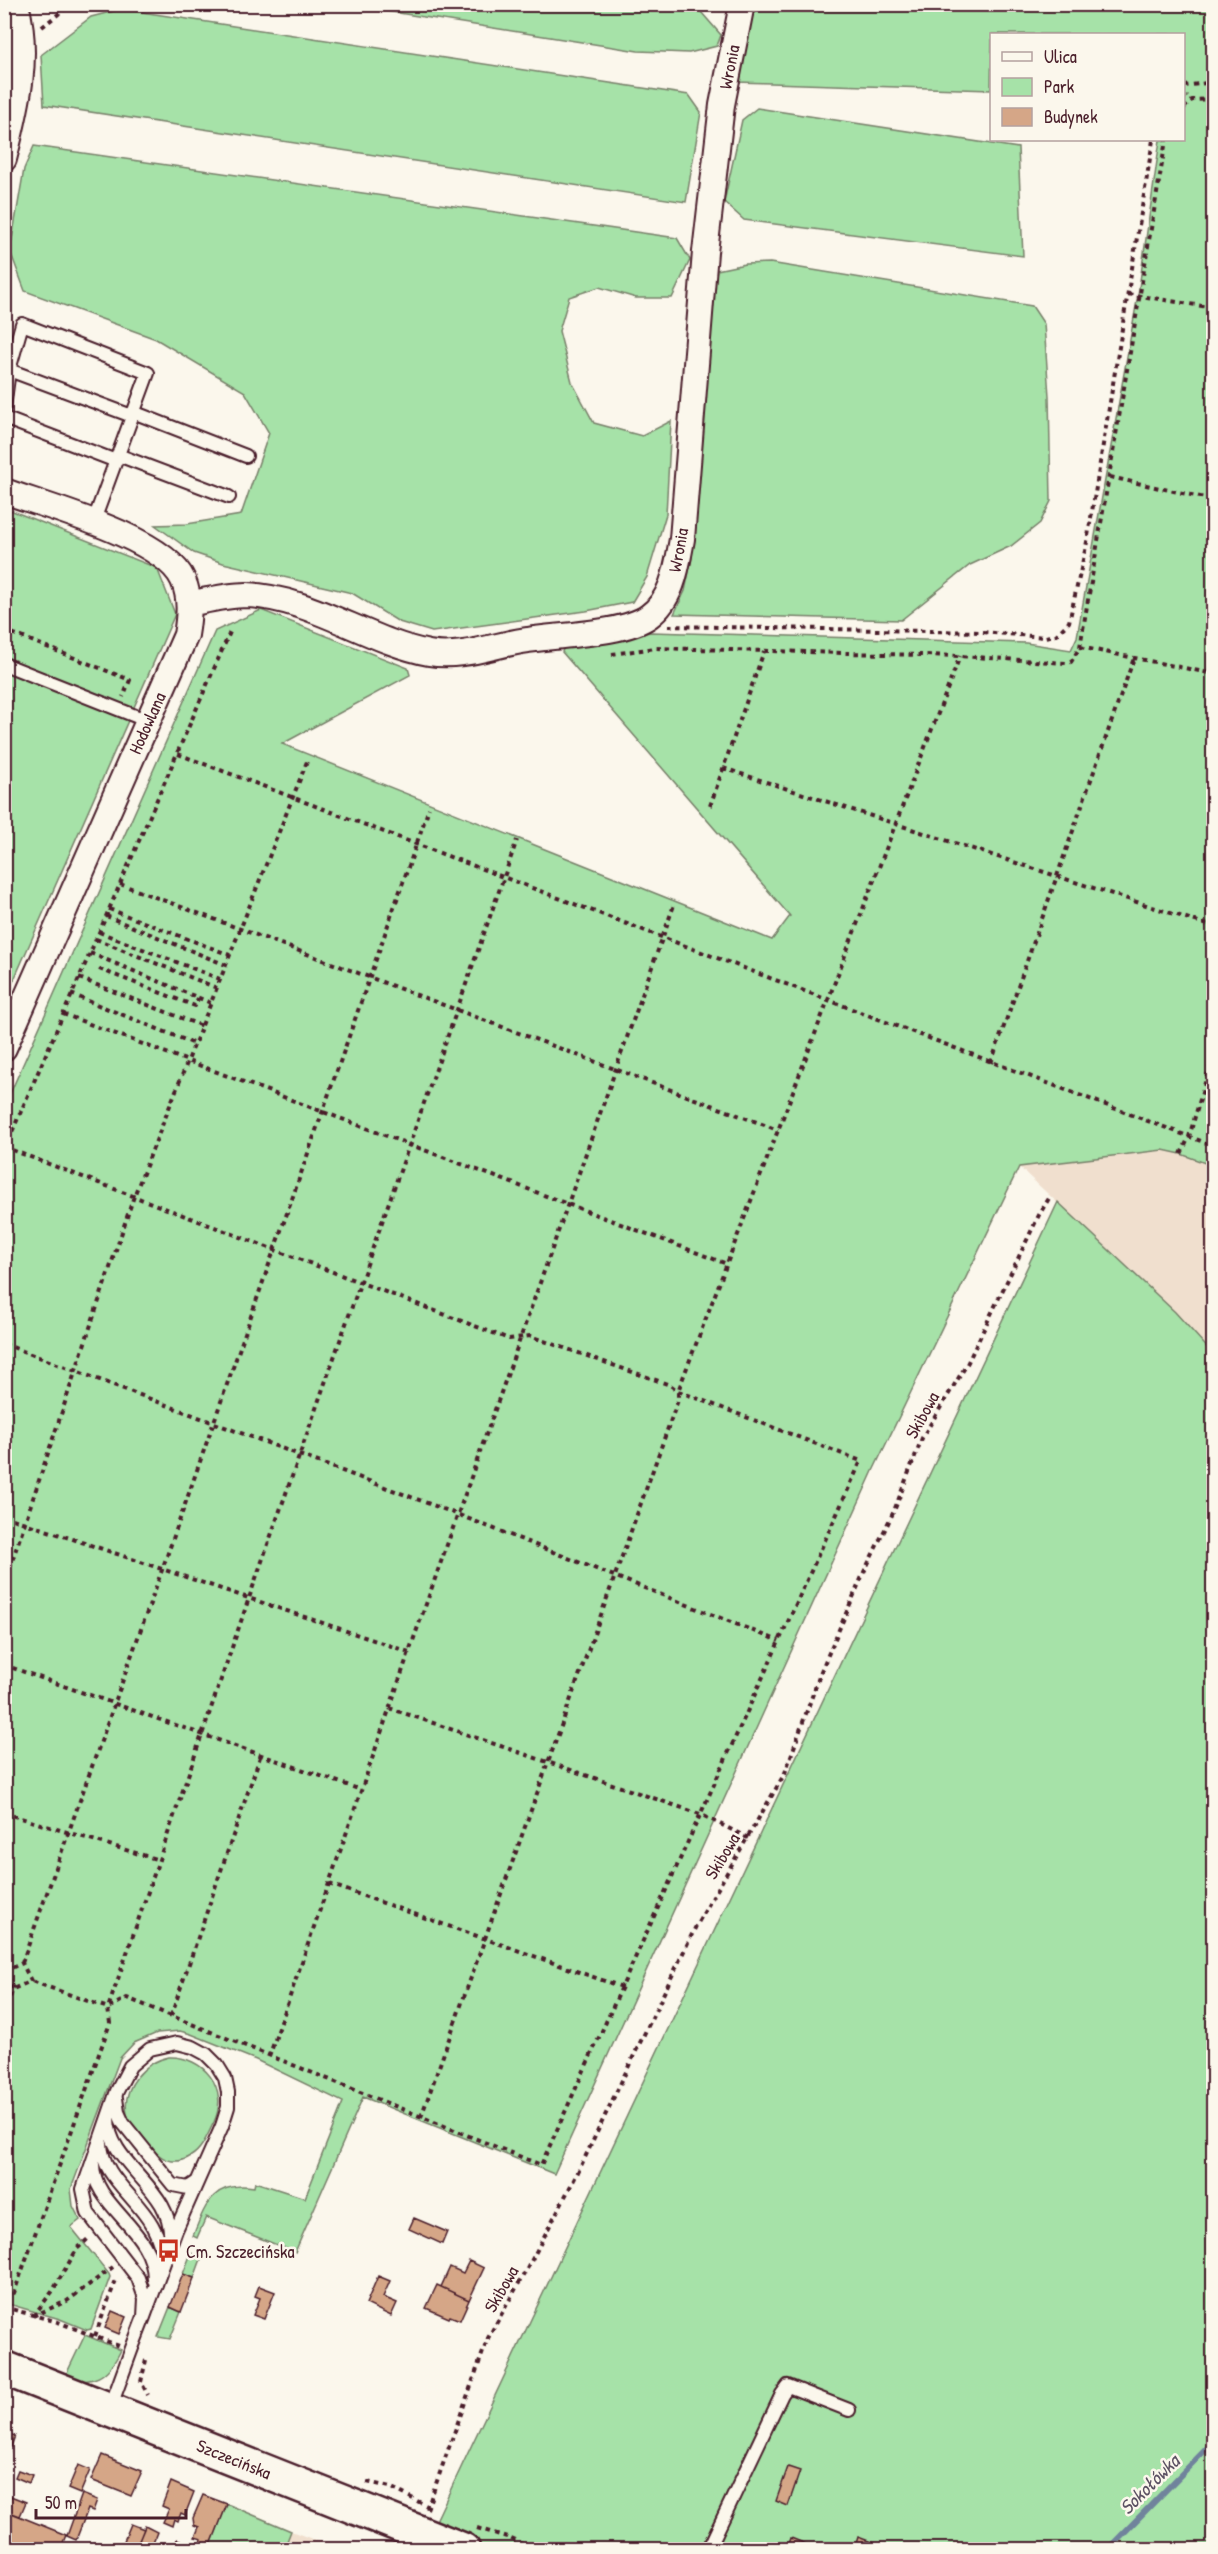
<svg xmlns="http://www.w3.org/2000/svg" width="1218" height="2554" viewBox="0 0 1218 2554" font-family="'Patrick Hand',sans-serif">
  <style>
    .built { fill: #f0dfce }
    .green { fill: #a6e2a8; stroke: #78806a; stroke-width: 1.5 }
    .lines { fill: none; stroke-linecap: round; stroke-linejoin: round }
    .stream { stroke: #6f839c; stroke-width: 6 }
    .building { fill: #d5a687; stroke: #4a1f2b; stroke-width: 1.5 }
    .lane-casing { stroke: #4a1f2b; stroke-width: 16 }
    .street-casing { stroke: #4a1f2b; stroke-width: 28 }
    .secondary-casing { stroke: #4a1f2b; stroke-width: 38 }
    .path { stroke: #4a1f2b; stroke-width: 4; stroke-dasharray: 4.5 4.5; stroke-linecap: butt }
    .lane { stroke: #fbf7ec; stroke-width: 12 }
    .street { stroke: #fbf7ec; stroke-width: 24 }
    .secondary { stroke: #fbf7ec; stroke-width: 33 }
    .labels { text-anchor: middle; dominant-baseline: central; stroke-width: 5; stroke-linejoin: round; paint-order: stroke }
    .street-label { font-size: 18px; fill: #4a1f2b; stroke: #fbf7ec }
    .poi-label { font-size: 18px; fill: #4a1f2b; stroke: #fbf7ec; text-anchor: start }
    .water-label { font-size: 20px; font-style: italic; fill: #5c5163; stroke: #fbf7ec }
  </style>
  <rect width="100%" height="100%" fill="#fbf7ec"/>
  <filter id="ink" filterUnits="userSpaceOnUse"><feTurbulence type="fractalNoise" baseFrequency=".0167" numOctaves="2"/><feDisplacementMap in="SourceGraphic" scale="12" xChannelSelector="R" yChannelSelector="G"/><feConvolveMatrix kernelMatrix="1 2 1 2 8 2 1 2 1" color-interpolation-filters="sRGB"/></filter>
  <g filter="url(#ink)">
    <path class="built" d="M1163,1150L1181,1154L1213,1166V1354L1175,1312L1019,1167Z
      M291,2531L339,2549L284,2550Z"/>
    <path class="green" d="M348,5H695L721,35L717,46L689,53L638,51Z
      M747,5H1213V1166L1181,1154L1163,1150L1019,1167L873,1471L554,2174L363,2097L295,2252L206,2217L197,2238L193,2236C206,2203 213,2181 254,2187L255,2182L305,2198L343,2102L256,2060L191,2034L180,2031L157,2033L134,2043L120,2058L71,2189L73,2206L80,2220L71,2227L109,2274L110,2277L91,2329L87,2330L60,2319L5,2303V1105L215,631L261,610L408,668L410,675L282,744L772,940L790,916L562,652L565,644L651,632L1026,643L1071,650L1077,637L1138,295L1160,140H1184V100L1188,96H1184V34H992L991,90L736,82Z
      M122,9L689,95L701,112L686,202L44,105L41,55L91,17Z
      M757,108L1018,148L1023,256L744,220L724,202L742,120Z
      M34,146L677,238L690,260L672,298H636L599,287L569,297L559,331L572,382L594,423L642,436L671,421L666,514L647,577L632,602L586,611L432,632L399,622L352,593L223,563L194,553L155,525L187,524L241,515L269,433L245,392L156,339L25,291L10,251L24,169Z
      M770,263L1032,306L1044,324L1049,396L1051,501L1040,523L1011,546L970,565L901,620L674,614L685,591L692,558L711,296L717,270L745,264Z
      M5,508L157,568L175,614L5,1000Z
      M1058,1202L1175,1312L1213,1354V2549L490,2550L433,2527Z
      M169,2057C203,2056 230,2088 214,2122C208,2133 203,2149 191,2156C168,2171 152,2150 139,2134C134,2128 129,2122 127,2114C122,2087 144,2062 169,2057Z
      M191,2253L201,2259L194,2278L183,2274Z
      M170,2307L181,2312L170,2339L158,2337Z
      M85,2335L121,2350C107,2379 94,2383 63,2381Z
      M227,2504L291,2531L284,2549L209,2550Z"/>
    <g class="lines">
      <path class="stream" d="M1107,2550L1214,2441"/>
    </g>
    <path class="building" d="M414,2218L447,2232L442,2244L409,2229Z
      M469,2261L484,2268L469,2300L441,2287L450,2267L463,2273Z
      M183,2274L194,2278L181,2312L170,2307Z
      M378,2276L390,2281L383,2297L397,2303L391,2316L366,2304Z
      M437,2285L469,2300L460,2320L450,2316L449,2318L426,2308Z
      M259,2286L275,2292L264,2319L253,2315L260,2298L255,2296Z
      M112,2311L126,2317L119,2334L105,2328Z
      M4,2432L15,2436L8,2454L4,2452Z
      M102,2455L142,2471L131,2496L91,2480Z
      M78,2465L90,2470L80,2494L68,2489Z
      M788,2467L800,2471L788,2506L776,2501Z
      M18,2470L32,2475L29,2483L15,2477Z
      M171,2482L194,2492L185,2515L181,2513L178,2521L174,2519L172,2526L163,2522L169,2509L162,2506Z
      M82,2494L97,2500L93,2511L88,2509L76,2540L67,2536Z
      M8,2495L26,2502L20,2516L4,2510Z
      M203,2495L227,2504L209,2550H200L202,2539L195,2537L199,2527L194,2525L193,2518Z
      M4,2510L66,2535L60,2550H32L4,2538Z
      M131,2524L144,2529L135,2550H124L121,2548Z
      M145,2526L157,2532L150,2550L137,2546Z
      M858,2537L893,2550H854Z
      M791,2538L806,2544L804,2550H787Z
      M177,2539L196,2547L195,2550H173Z
      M806,2544L821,2550H804Z"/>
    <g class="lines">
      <defs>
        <path id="lane" d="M9,370L132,416
          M4,408L9,370L22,324L148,373L93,523
          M133,412L246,456
          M4,418L116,461
          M118,455L229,497
          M4,664L148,721
          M116,2098L118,2112L123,2123L173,2185L188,2188L197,2182
          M108,2118C108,2166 175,2188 170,2241
          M101,2143C102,2188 163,2207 162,2263
          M93,2164C93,2207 155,2230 154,2280
          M110,2408L113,2400L132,2348L144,2317L176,2230L222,2126L228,2107V2092L225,2078L217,2065L206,2054L193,2047L177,2043L150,2049L130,2066L117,2091L83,2189L88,2213L138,2278L145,2298L144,2317
          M708,2550L782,2394L788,2386L849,2410"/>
        <path id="street" d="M4,159C17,107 30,57 16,4
          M4,491C48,507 165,538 183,580C191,598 189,617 186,635L4,1048
          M189,604C208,600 227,595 247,595C312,598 367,641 429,653C462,659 496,644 528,640C559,635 625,634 649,616C673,599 677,566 682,539L705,252L722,105L742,4"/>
        <path id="secondary" d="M4,2368L463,2550"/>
      </defs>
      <use href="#lane" class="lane-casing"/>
      <use href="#street" class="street-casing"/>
      <use href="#secondary" class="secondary-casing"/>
      <path class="path" d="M42,27L71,4
        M1184,86L1214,82
        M1184,108L1192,100L1214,99
        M1128,294L1214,308
        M1110,477L1214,500
        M668,626L982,632L1045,637L1056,635L1069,622L1087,542L1153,140
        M4,630L130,680L123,697
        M1080,647L1214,674
        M612,654L655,648L960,656L1066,663L1071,662L1080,647L1166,140
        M178,754L1214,1146
        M723,768L1214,927
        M710,806L764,651
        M120,884L778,1130
        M109,909L230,955
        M106,916L226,965
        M99,932L220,979
        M96,939L217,988
        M90,953L211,1003
        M99,969L195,1006L198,998
        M79,978L202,1026
        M71,994L195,1044
        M63,1014L727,1264
        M991,1063L1134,658
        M4,1147L509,1339L530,1336L670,1385L678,1391L861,1461L541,2165L127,1998L108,2008L31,1981
        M5,1148L230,632
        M1181,1154L1189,1137L1214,1052
        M4,1344L459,1515L779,1641
        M4,1516L409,1652
        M4,1585L134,1196L308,759
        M4,1665L361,1790
        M389,1708L700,1814L748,1838
        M4,1813L159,1860
        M329,1884L622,1987
        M22,1963L162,1570L429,808
        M4,2014L13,1989L5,1971L22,1963L31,1981L13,1989
        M171,2016L261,1754
        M269,2057L409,1652L674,905
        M421,2117L678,1400V1391L960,656
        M4,2289L14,2293L110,2023L108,2008L249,1598L517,840
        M4,2307L58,2322L119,2346
        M33,2316L52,2292L77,2249L90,2237
        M33,2316L67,2301L113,2267
        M95,2336L117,2277
        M146,2360L141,2382L148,2395
        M367,2482L390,2487L427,2506
        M427,2509L488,2338L528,2267L578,2172L696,1926L785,1773L821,1671L864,1572L894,1511L922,1438L967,1364L1039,1215L1051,1195
        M477,2528L507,2537L535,2550"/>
      <use href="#lane" class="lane"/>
      <use href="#street" class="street"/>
      <use href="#secondary" class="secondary"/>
    </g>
  </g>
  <defs>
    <symbol id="bus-bare" viewBox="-9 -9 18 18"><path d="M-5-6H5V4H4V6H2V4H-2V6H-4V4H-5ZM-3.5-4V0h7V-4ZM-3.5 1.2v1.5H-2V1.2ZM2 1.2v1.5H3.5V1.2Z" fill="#c8321e" stroke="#fbf7ec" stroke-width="2.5" paint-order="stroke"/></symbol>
  </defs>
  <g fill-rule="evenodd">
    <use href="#bus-bare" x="152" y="2234" width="33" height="33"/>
  </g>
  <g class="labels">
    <g class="street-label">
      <text transform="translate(729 67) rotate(-79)">Wronia</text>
      <text transform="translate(678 550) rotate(-80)">Wronia</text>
      <text transform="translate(147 723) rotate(-66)">Hodowlana</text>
      <text transform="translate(922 1415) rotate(-61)">Skibowa</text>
      <text transform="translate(722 1856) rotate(-59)">Skibowa</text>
      <text transform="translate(501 2289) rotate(-60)">Skibowa</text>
      <text transform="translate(234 2459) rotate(22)">Szczecińska</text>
    </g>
    <g class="poi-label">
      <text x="186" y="2251">Cm. Szczecińska</text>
    </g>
    <g class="water-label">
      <text transform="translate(1149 2484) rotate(-45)">Sokołówka</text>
    </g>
  </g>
  <rect width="1218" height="2554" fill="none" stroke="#fbf7ec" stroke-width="24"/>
  <rect x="12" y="12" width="1194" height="2530" fill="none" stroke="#4a1f2b" stroke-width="2" filter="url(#ink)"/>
  <rect x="990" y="33" width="195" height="108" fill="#fbf7ec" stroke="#b4a19f" stroke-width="1.5"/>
  <rect x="1002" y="52" width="30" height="9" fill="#fbf7ec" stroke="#b4a19f" stroke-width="1.5"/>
  <text x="1044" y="63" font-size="18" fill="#4a1f2b">Ulica</text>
  <rect x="1002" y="78" width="30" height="18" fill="#a6e2a8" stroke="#b4a19f" stroke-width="1.5"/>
  <text x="1044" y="93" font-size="18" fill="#4a1f2b">Park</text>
  <rect x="1002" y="108" width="30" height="18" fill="#d5a687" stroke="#b4a19f" stroke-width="1.5"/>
  <text x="1044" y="123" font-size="18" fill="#4a1f2b">Budynek</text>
  <path d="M36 2509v9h150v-9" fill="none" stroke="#4a1f2b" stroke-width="3"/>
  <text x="45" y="2509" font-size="18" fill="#4a1f2b" stroke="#fbf7ec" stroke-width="4.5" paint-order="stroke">50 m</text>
</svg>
